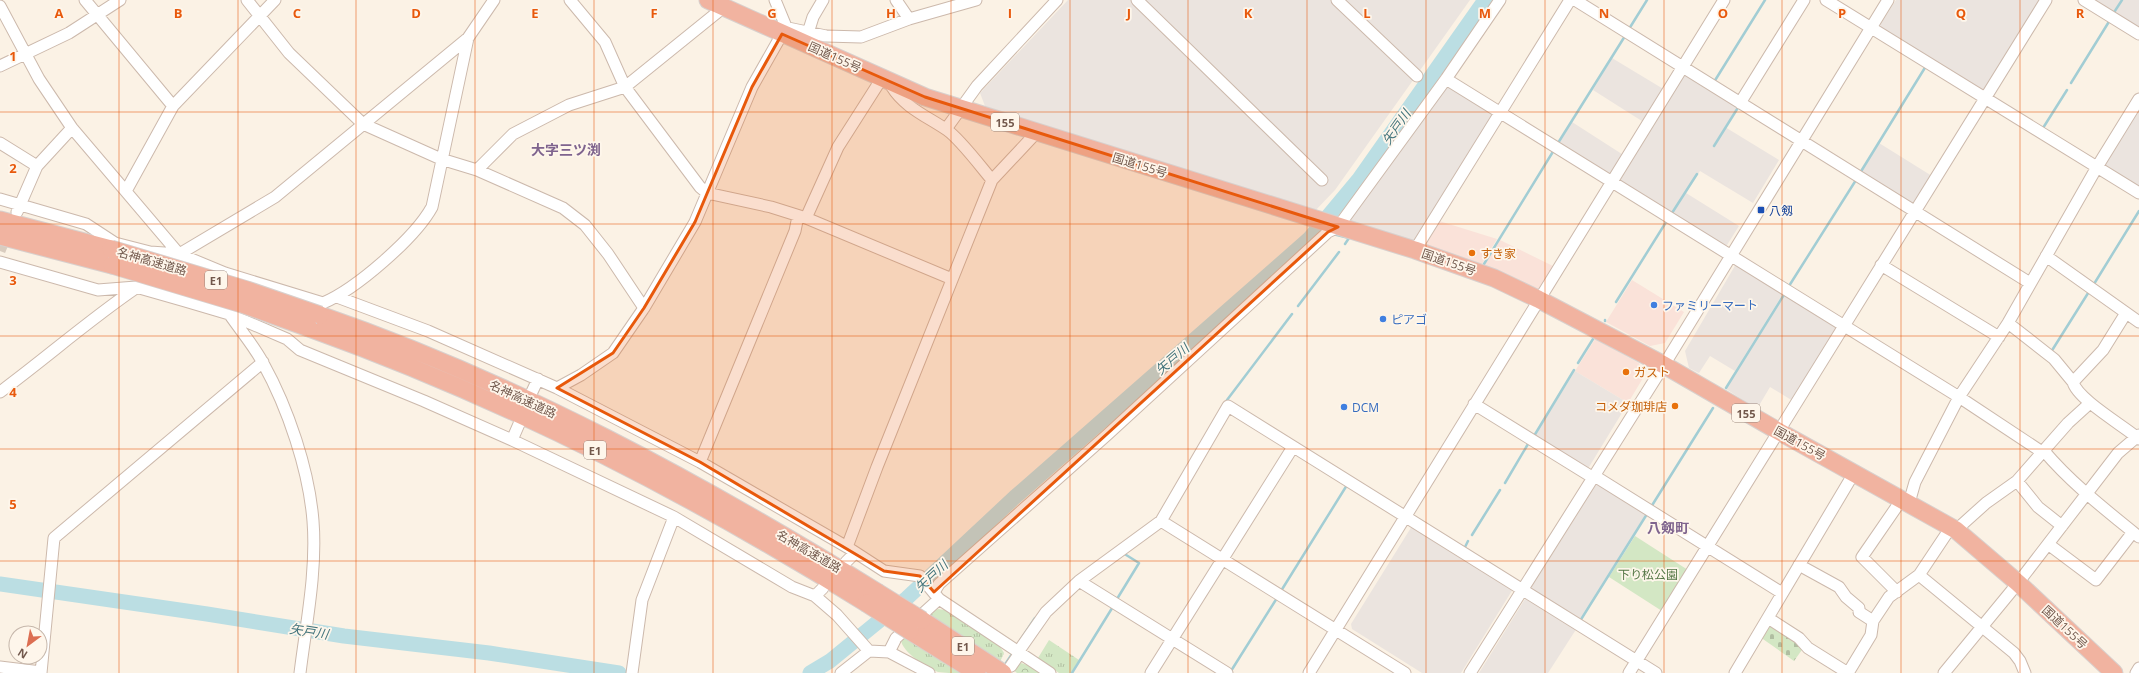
<svg xmlns="http://www.w3.org/2000/svg" width="2139" height="673" viewBox="0 0 2139 673" font-family="'Open Sans','Noto Sans JP',sans-serif">
  <style>
    .commercial { fill: #fae2d9 }
    .industrial { fill: #ebe4df }
    .grass { fill: url(#grass-tufts) }
    .forest { fill: url(#forest-crowns) }
    .cemetery { fill: url(#cemetery-stones) }
    .green { fill: #d3e7c4 }
    .lines { fill: none; stroke-linecap: round; stroke-linejoin: round }
    .stream { stroke: #a2cdd4; stroke-width: 2.5 }
    .river { stroke: #bbdee3; stroke-width: 15 }
    .minor-tunnel { stroke: #d9ccbf; stroke-width: 11; stroke-dasharray: 11 5.5; stroke-linecap: butt }
    .minor-casing { stroke: #ccb9ac; stroke-width: 13 }
    .highway-casing { stroke: #d8d0cd; stroke-width: 19 }
    .minor { stroke: #fff; stroke-width: 11 }
    .highway { stroke: #f1b3a0; stroke-width: 17 }
    .highway-bridge-casing { stroke: #d8d0cd; stroke-width: 19; stroke-linecap: butt }
    .highway-bridge { stroke: #f1b3a0; stroke-width: 17 }
    .marked { fill: #e8590c; fill-opacity: 0.2; stroke: #e8590c; stroke-width: 3; stroke-linejoin: round }
    .grid { fill: none; stroke: #e8590c; stroke-width: 1; stroke-opacity: 0.55 }
    .transit-dot { fill: #1a4fb4; stroke: #fef6eb; stroke-width: 1.5 }
    .food-dot { fill: #e8710a; stroke: #fef6eb; stroke-width: 1.5 }
    .shop-dot { fill: #3f7fe0; stroke: #fef6eb; stroke-width: 1.5 }
    .labels { text-anchor: middle; dominant-baseline: central; stroke-width: 3.5; stroke-linejoin: round; paint-order: stroke }
    .shield { fill: #fef6eb; stroke: #9c877c; stroke-width: 1 }
    .shield-label { font-size: 11px; font-weight: bold; fill: #72584c }
    .street-label { font-size: 12px; fill: #72584c; stroke: #fef6eb }
    .transit-label { font-size: 12px; fill: #164399; stroke: #fef6eb; text-anchor: start }
    .food-label { font-size: 12px; fill: #c56008; stroke: #fef6eb; text-anchor: start }
    .shop-label { font-size: 12px; fill: #366cbe; stroke: #fef6eb; text-anchor: start }
    .park-label { font-size: 12px; fill: #547745; stroke: #fef6eb }
    .water-label { font-size: 13px; font-style: italic; fill: #44757d; stroke: #fef6eb }
    .quarter-label { font-size: 14px; font-weight: bold; fill: #7f648e; stroke: #fef6eb }
    .grid-label { font-size: 13px; text-anchor: middle; font-weight: bold; fill: #e8590c; stroke: #fef6eb; stroke-width: 3.5; stroke-linejoin: round; paint-order: stroke }
  </style>
  <defs>
    <pattern id="grass-tufts" width="24" height="20" patternUnits="userSpaceOnUse"><rect width="24" height="20" fill="#d3e7c4"/><path d="M3 7l-1-3M5 7V3M7 7l1-3M15 17l-1-3M17 17v-4M19 17l1-3" fill="none" stroke="#b0bea1"/></pattern>
    <pattern id="forest-crowns" width="20" height="18" patternUnits="userSpaceOnUse"><rect width="20" height="18" fill="#d3e7c4"/><path d="M2 6a3 3 0 1 1 6 0M12 15a3 3 0 1 1 6 0" fill="none" stroke="#b0bea1"/></pattern>
    <pattern id="cemetery-stones" width="16" height="16" patternUnits="userSpaceOnUse"><rect width="16" height="16" fill="#d3e7c4"/><path d="M2 7V4a2 2 0 0 1 4 0v3zM10 15v-3a2 2 0 0 1 4 0v3z" fill="#b0bea1"/></pattern>
  </defs>
  <rect width="100%" height="100%" fill="#fbf2e5"/>
  <path class="commercial" d="M1436,220L1497,239L1482,264L1421,244Z
    M1500,240L1555,267L1540,291L1484,266Z
    M1632,280L1684,312L1665,343L1650,346L1606,322Z
    M1595,339L1639,363L1643,378L1628,403L1575,371Z"/>
  <path class="industrial" d="M1068,0H1470L1335,190L1313,213L985,106L980,93Z
    M1896,0H2040L1983,92L1882,29L1880,25Z
    M2089,0H2121L2112,14Z
    M2123,0H2139V31L2114,15Z
    M1612,58L1665,90L1645,123L1593,90Z
    M1683,73L1738,106L1725,127L1779,160L1753,203L1700,171L1686,193L1739,226L1727,245L1723,246L1619,181L1618,177Z
    M1447,83L1494,113L1415,241L1347,220Z
    M2139,105V189L2102,166Z
    M1572,122L1625,156L1611,177L1558,144Z
    M1879,143L1932,176L1914,206L1860,174Z
    M1736,264L1784,292L1735,371L1710,356L1699,373L1689,368L1685,351Z
    M1786,293L1839,326L1793,401L1770,387L1757,409L1726,389Z
    M1575,371L1628,403L1589,467L1585,468L1534,437Z
    M1597,483L1647,512L1579,620L1532,591L1531,588Z
    M1412,526L1513,589L1461,673H1422L1352,629L1351,624Z
    M1528,598L1577,628L1548,673H1479L1525,599Z"/>
  <path class="grass" d="M938,609L945,610L999,645L1004,653L1000,662L928,615Z
    M904,636L960,673C954,673 944,673 938,672C927,668 902,652 901,640Z
    M1049,640L1079,660L1071,673H1059L1038,658Z"/>
  <path class="forest" d="M1021,663L1033,667L1042,673H1017L1012,669Z"/>
  <path class="cemetery" d="M1768,624L1804,647L1794,661L1760,637Z"/>
  <path class="green" d="M1635,536L1688,570L1662,611L1609,577Z"/>
  <g class="lines">
    <path class="stream" d="M2113,14L2122,0
      M1629,29L1647,0
      M1714,82L1765,0
      M2071,83L2110,20
      M2043,128L2067,90
      M1558,143L1625,36
      M1714,146L1739,106
      M1860,173L1926,66
      M1672,213L1697,174
      M1333,234L1349,238L1345,244
      M1484,264L1554,150
      M2094,284L2139,211
      M1789,286L1856,180
      M1616,302L1668,219
      M1298,306L1339,252
      M1605,321V320
      M2051,352L2090,290
      M1578,363L1593,339
      M1726,388L1785,293
      M1227,400L1292,314
      M1534,436L1574,370
      M1505,483L1528,444
      M1651,507L1713,408
      M1472,535L1500,490
      M1464,549L1468,541
      M1281,591L1347,485
      M1117,599L1139,563L1123,553
      M1580,621L1647,514
      M1021,639L1035,618
      M1006,663L1012,654
      M1231,671L1277,598
      M1072,673L1114,605"/>
    <path class="river" d="M0,584L207,614L344,636L489,653L619,673
      M810,673L830,661L907,598L1015,497L1309,239L1359,179L1485,0"/>
    <path class="minor-tunnel" d="M0,251L8,231"/>
    <defs>
      <path id="minor" d="M85,0L173,106
        M247,0L289,53L363,124L441,159L477,170L563,208L585,225L608,254L644,308
        M570,0L605,42L625,87L700,187L707,193L771,207L806,218L952,279
        M775,0L787,29
        M896,0L909,19
        M1137,0L1322,180
        M1337,0L1417,76
        M1575,0L2030,283
        M1826,0L2139,193
        M2084,0L2139,34
        M0,6L39,79L72,128L196,274
        M808,33L813,17L823,0
        M0,66L69,33L120,0
        M1446,79L1959,397L2042,452
        M893,83L892,87C904,107 928,117 947,130C960,139 981,167 992,180
        M1740,103L1804,0
        M946,129L977,86L1057,0
        M0,143L37,166
        M477,170L513,134L569,105L625,87L724,7
        M126,191L173,106L275,0
        M0,199L86,224L115,243L150,252L179,254L225,273L323,303C356,289 415,238 432,207L468,38
        M17,212L37,166L72,128
        M806,218L838,147L882,78
        M1415,250L1570,0
        M176,256L275,197L468,38L494,0
        M2046,256L2139,322
        M0,262L98,290L136,287L185,301L229,314L287,339L300,350L424,401L512,440L674,517L792,587L815,596L837,615L869,651
        M1881,265L1999,337
        M337,297L428,331L557,388L700,462L847,547L884,571L920,576L939,599L1050,673
        M230,315C241,331 254,346 263,363C288,408 309,470 313,521C317,571 306,624 300,673
        M2008,323L2054,359L2073,382C2077,399 2124,426 2139,439
        M2073,382L2103,350L2126,313
        M557,388L581,375L613,353L644,308L695,222L752,87L782,34L788,28L826,36L861,37L909,19L976,0
        M0,392C46,358 89,320 136,288
        M531,394L538,379
        M1474,404L1592,477
        M512,440L519,424
        M2044,451C2072,484 2106,510 2139,537
        M700,462L795,231L798,216
        M1593,475L1782,593
        M2017,481L2038,507L2062,526
        M1909,503L1915,482L1959,397L2008,323L2097,167L2139,99
        M1161,521L1405,673
        M1956,530L1986,503L2017,481L2068,423L2090,403
        M2048,544L2096,580L2133,532
        M847,547L877,467L992,180L1037,132
        M846,562L855,553
        M1799,565L1839,587L1846,597L1859,608V612L1873,621
        M1919,575L2014,653L2020,661L2025,673
        M1079,581L1227,673
        M934,592L939,584L1107,435L1328,232L1338,227L1446,79L1500,0
        M1897,592L1862,557L1902,499
        M815,596L823,588
        M1768,618L1799,638L1808,648L1848,673
        M889,652L896,638L939,599
        M1018,652L1046,612L1079,581L1161,521L1228,406L1656,673
        M1011,666L1020,653
        M0,667L41,672
        M41,673L54,538L263,362
        M632,673L642,600L674,517
        M841,673L869,651L889,652L929,673
        M1151,673L1293,447
        M1309,673L1724,0
        M1470,673L1664,365L1888,0
        M1629,673L2046,0
        M1735,673L1854,473
        M1848,673L1871,635L1873,621L1889,597L1919,575L1951,527
        M1944,673L2018,583L2118,453L2139,435
        M2136,673L2139,668"/>
      <path id="highway" d="M708,0L925,97L1415,250L1494,278L1538,299L1664,365L1778,431L1956,530L2018,583L2114,673
        M0,220L111,249
        M0,236L112,265
        M320,315C515,382 701,483 877,592
        M309,328C504,398 690,493 866,603
        M922,620L1003,673
        M910,631L977,673"/>
    </defs>
    <use href="#minor" class="minor-casing"/>
    <use href="#highway" class="highway-casing"/>
    <use href="#minor" class="minor"/>
    <use href="#highway" class="highway"/>
    <defs>
      <path id="highway-bridge" d="M111,249L247,290L320,315
        M112,265L242,304L309,328
        M877,592L922,620
        M866,603L910,631"/>
    </defs>
    <use href="#highway-bridge" class="highway-bridge-casing"/>
    <use href="#highway-bridge" class="highway-bridge"/>
  </g>
  <path class="marked" d="M782,34L925,97L1338,227L1328,232L934,592L920,576L884,571L700,462L557,388L613,353L644,308L695,222L752,87Z"/>
  <path class="grid" d="M119,0V673M238,0V673M356,0V673M475,0V673M594,0V673M713,0V673M832,0V673M951,0V673M1070,0V673M1188,0V673M1307,0V673M1426,0V673M1545,0V673M1664,0V673M1782,0V673M1901,0V673M2020,0V673M0,112H2139M0,224H2139M0,336H2139M0,449H2139M0,561H2139"/>
  <rect class="transit-dot" x="1757" y="206" width="8" height="8" rx="2"/>
  <g class="food-dot">
    <circle cx="1472" cy="253" r="4"/>
    <circle cx="1626" cy="372" r="4"/>
    <circle cx="1675" cy="406" r="4"/>
  </g>
  <g class="shop-dot">
    <circle cx="1654" cy="305" r="4"/>
    <circle cx="1383" cy="319" r="4"/>
    <circle cx="1344" cy="407" r="4"/>
  </g>
  <g class="labels">
    <g class="shield">
      <rect x="991" y="113" width="28" height="18" rx="3"/>
      <rect x="205" y="271" width="22" height="18" rx="3"/>
      <rect x="1732" y="404" width="28" height="18" rx="3"/>
      <rect x="584" y="441" width="22" height="18" rx="3"/>
      <rect x="952" y="637" width="22" height="18" rx="3"/>
    </g>
    <g class="shield-label">
      <text x="1005" y="122">155</text>
      <text x="216" y="280">E1</text>
      <text x="1746" y="413">155</text>
      <text x="595" y="450">E1</text>
      <text x="963" y="646">E1</text>
    </g>
    <g class="street-label">
      <text transform="translate(835 57) rotate(24)">国道155号</text>
      <text transform="translate(1140 165) rotate(17)">国道155号</text>
      <text transform="translate(152 261) rotate(16)">名神高速道路</text>
      <text transform="translate(1449 262) rotate(19)">国道155号</text>
      <text transform="translate(523 399) rotate(25)">名神高速道路</text>
      <text transform="translate(1800 443) rotate(29)">国道155号</text>
      <text transform="translate(809 551) rotate(30)">名神高速道路</text>
      <text transform="translate(2065 627) rotate(43)">国道155号</text>
    </g>
    <g class="transit-label">
      <text x="1769" y="210">八剱</text>
    </g>
    <g class="food-label">
      <text x="1480" y="253">すき家</text>
      <text x="1634" y="372">ガスト</text>
      <text x="1667" y="406" text-anchor="end">コメダ珈琲店</text>
    </g>
    <g class="shop-label">
      <text x="1662" y="305">ファミリーマート</text>
      <text x="1391" y="319">ピアゴ</text>
      <text x="1352" y="407">DCM</text>
    </g>
    <g class="park-label">
      <text x="1648" y="574">下り松公園</text>
    </g>
    <g class="water-label">
      <text transform="translate(1396 127) rotate(-55)">矢戸川</text>
      <text transform="translate(1172 359) rotate(-41)">矢戸川</text>
      <text transform="translate(931 576) rotate(-43)">矢戸川</text>
      <text transform="translate(309 631) rotate(9)">矢戸川</text>
    </g>
    <g class="quarter-label">
      <text x="566" y="149">大字三ツ渕</text>
      <text x="1668" y="527">八剱町</text>
    </g>
  </g>
  <g class="grid-label">
    <text x="59" y="18">A</text>
    <text x="178" y="18">B</text>
    <text x="297" y="18">C</text>
    <text x="416" y="18">D</text>
    <text x="535" y="18">E</text>
    <text x="654" y="18">F</text>
    <text x="772" y="18">G</text>
    <text x="891" y="18">H</text>
    <text x="1010" y="18">I</text>
    <text x="1129" y="18">J</text>
    <text x="1248" y="18">K</text>
    <text x="1367" y="18">L</text>
    <text x="1485" y="18">M</text>
    <text x="1604" y="18">N</text>
    <text x="1723" y="18">O</text>
    <text x="1842" y="18">P</text>
    <text x="1961" y="18">Q</text>
    <text x="2080" y="18">R</text>
    <text x="13" y="61">1</text>
    <text x="13" y="173">2</text>
    <text x="13" y="285">3</text>
    <text x="13" y="397">4</text>
    <text x="13" y="509">5</text>
  </g>
  <g transform="translate(28 645) rotate(212)"><circle r="19" fill="#fef6eb" stroke="#c6b7ab"/>
  <path d="M0-3L7 15L0 10L-7 15Z" fill="#dc6e52"/>
  <text y="-6" font-size="11" font-weight="bold" text-anchor="middle" fill="#72584c">N</text>
  </g>
</svg>
